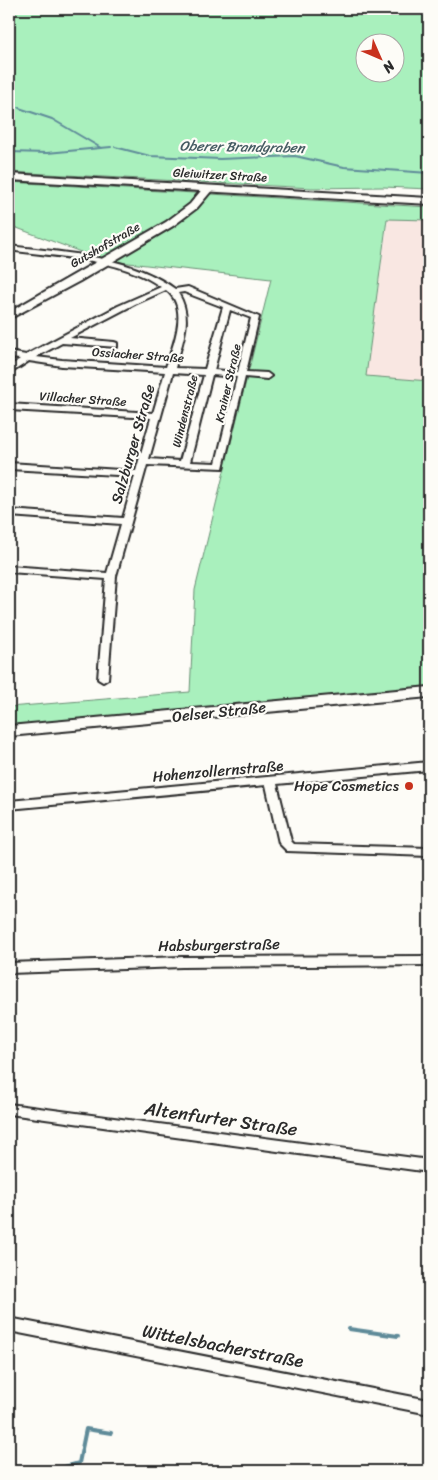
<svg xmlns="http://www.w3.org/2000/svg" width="438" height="1480" viewBox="0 0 438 1480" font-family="Sriracha,sans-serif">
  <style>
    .built { fill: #f9e7e2 }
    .green { fill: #a9f0bd; stroke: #6a8e74; fill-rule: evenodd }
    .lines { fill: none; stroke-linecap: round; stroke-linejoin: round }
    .stream-far1 { stroke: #5f8b99; stroke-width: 2 }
    .stream { stroke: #5f8b99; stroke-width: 4 }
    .minor-casing { stroke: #2b2b2b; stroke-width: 4 }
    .tertiary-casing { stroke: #2b2b2b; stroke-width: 4 }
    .secondary-casing { stroke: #2b2b2b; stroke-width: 4 }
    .minor { fill: #fdfcf7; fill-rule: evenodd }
    .tertiary { fill: #fdfcf7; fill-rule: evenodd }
    .secondary { fill: #fdfcf7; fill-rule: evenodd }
    .poi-dot { fill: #c8321e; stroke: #fdfcf7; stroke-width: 2 }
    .labels { text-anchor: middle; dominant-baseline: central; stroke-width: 4.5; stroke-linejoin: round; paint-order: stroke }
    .far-street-label { font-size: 12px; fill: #2b2b2b; stroke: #fdfcf7 }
    .far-water-label { font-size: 14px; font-style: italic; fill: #455b62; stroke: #fdfcf7 }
    .street-label { font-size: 15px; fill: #2b2b2b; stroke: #fdfcf7 }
    .poi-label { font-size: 15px; fill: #2b2b2b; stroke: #fdfcf7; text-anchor: end }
    .near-street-label { font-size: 18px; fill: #2b2b2b; stroke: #fdfcf7 }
  </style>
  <rect width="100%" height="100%" fill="#fdfcf7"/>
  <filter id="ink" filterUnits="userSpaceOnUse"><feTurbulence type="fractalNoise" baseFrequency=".02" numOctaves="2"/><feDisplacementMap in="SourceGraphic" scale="10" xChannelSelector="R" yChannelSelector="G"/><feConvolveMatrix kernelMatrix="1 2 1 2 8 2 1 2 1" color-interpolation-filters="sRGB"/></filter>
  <g filter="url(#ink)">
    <path class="built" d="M388,218L429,220V381L366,376Z"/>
    <path class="green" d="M20,9H429V189L384,187L312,188L9,172V18ZM396,42V72H366V42Z
      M9,182L429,207V220L387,219L366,376L429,381V688L9,726V707L190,692L195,590L271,279L102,260L9,225Z"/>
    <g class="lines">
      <path class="stream-far1" d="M9,104L14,106
        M19,108L52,119L101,148
        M115,147L150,156L220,159L295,156L344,167L429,173
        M9,152L47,153L111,147"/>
      <path class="stream" d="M424,1321H429
        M349,1329L398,1336
        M59,1471L61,1468L79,1463L86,1429L111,1433"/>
      <defs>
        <path id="minor" d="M9,246C65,253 128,255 175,289L188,287L259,317L246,372L267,373L271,376L267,379L245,377L223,468L147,465L116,576L108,679L103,682L98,679L106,579L9,572V566L107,573L121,524L9,516V510L123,518L135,476L9,469V463L136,471L151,418L9,410V404L153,413L165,372L62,366L29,361L9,374V367L20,359L9,358V352L26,355L118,306L161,287C122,258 56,257 9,250ZM166,290C190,308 173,345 166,367L62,360L36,357L62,343L117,347V343L114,342L70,338L135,304ZM184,292L223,307L205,369L175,368C182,342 194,318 178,293ZM230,310L251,318L238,372L214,370ZM173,373L204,375L180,461L149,459ZM212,375L237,377L216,463L190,462Z
          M429,762V770L277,784L291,841L294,844L429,848V856L287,851L279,843L266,785L9,809V801Z
          M182,957L429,956V965L182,967L9,973V963Z
          M9,1104L429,1160V1172L9,1114Z
          M9,1318L429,1400V1414L9,1331Z"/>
        <path id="tertiary" d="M208,186L213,189L197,208L173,226L80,281L9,319V312L166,222L190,204L204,187Z"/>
        <path id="secondary" d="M9,174L429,198V204L9,180Z
          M429,687V697L9,736V726Z"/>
      </defs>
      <use href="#minor" class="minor-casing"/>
      <use href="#tertiary" class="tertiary-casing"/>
      <use href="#secondary" class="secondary-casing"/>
      <use href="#minor" class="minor"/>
      <use href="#tertiary" class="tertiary"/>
      <use href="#secondary" class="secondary"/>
    </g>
  </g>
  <circle class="poi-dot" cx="409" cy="786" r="5"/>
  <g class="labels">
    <g class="far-street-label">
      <text transform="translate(220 175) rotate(3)">Gleiwitzer Straße</text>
      <text transform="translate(105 245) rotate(-30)">Gutshofstraße</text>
      <text transform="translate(138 355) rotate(4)">Ossiacher Straße</text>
      <text transform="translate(228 383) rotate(-77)">Krainer Straße</text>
      <text transform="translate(83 399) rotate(4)">Villacher Straße</text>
      <text transform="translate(185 411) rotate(-76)">Windenstraße</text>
    </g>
    <g class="far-water-label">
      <text transform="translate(242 147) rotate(1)">Oberer Brandgraben</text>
    </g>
    <g class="street-label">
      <text transform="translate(133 444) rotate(-74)">Salzburger Straße</text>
      <text transform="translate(219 712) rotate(-6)">Oelser Straße</text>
      <text transform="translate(218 771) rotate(-5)">Hohenzollernstraße</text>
      <text transform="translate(219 945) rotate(-1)">Habsburgerstraße</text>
    </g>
    <g class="poi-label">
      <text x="399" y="786">Hope Cosmetics</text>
    </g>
    <g class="near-street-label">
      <text transform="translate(221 1119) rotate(8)">Altenfurter Straße</text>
      <text transform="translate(223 1346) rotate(11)">Wittelsbacherstraße</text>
    </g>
  </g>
  <rect width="438" height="1480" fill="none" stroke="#fdfcf7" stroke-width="30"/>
  <rect x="15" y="15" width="408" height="1450" fill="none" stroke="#2b2b2b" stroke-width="2" filter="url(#ink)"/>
  <g transform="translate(380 58) rotate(135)"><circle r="24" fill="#fdfcf7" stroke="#a9a8a5"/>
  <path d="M0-4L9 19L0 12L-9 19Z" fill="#c8321e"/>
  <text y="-8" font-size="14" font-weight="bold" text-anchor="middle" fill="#2b2b2b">N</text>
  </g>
</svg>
